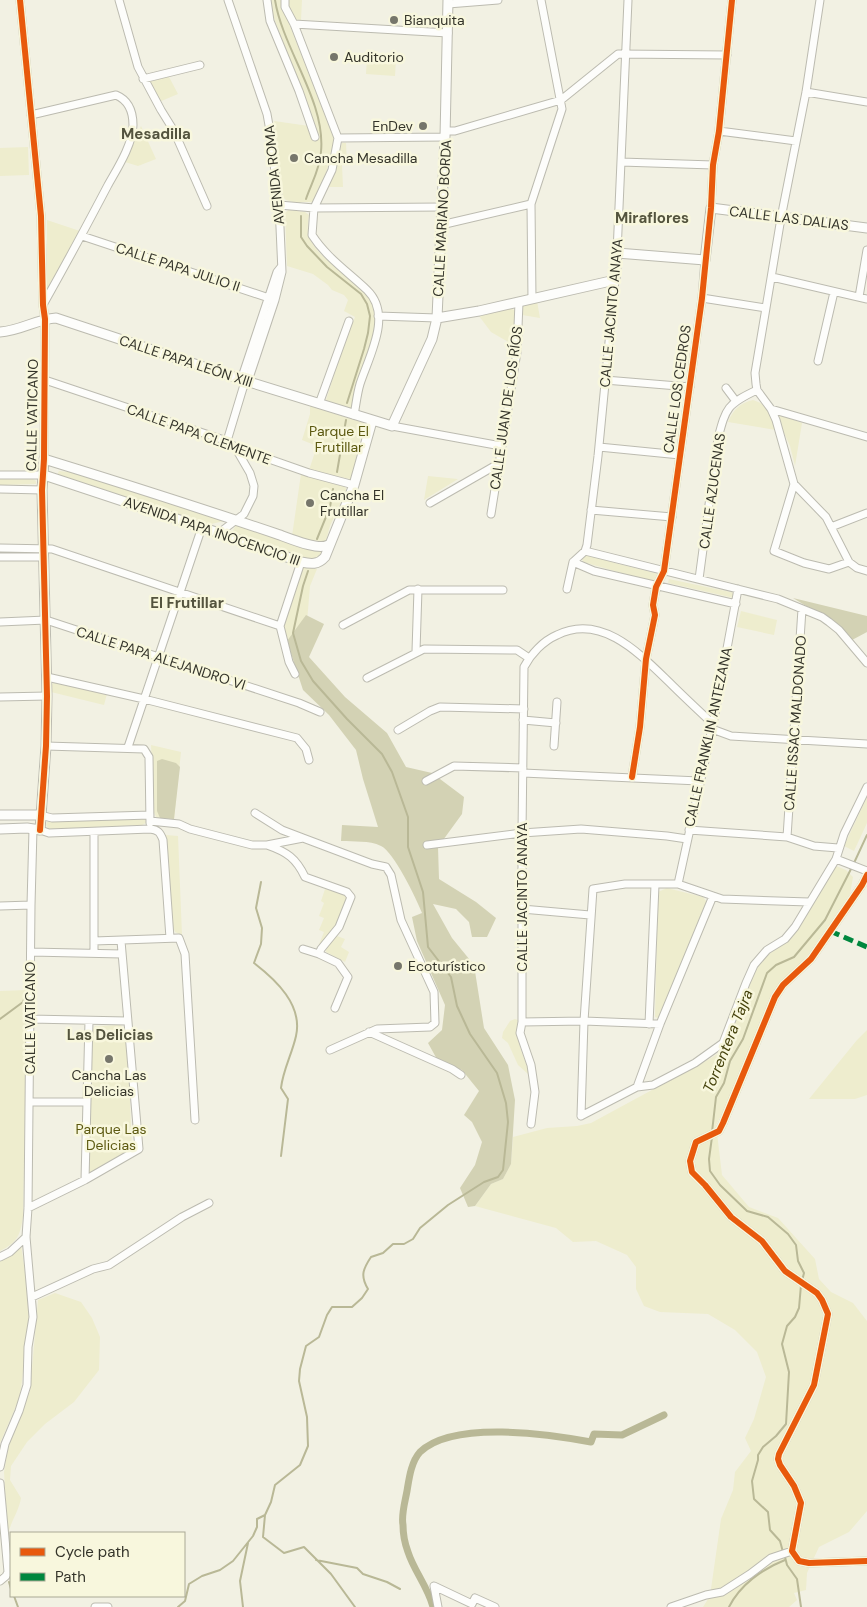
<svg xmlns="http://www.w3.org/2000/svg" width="867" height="1607" viewBox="0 0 867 1607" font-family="'DM Sans',sans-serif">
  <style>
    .green { fill: #eeedce }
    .forest { fill: #d3d2b4 }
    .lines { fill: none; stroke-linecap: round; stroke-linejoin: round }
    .stream { stroke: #b9b896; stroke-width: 2 }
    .canal { stroke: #b9b896; stroke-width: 7 }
    .minor-casing { stroke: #bcbbb0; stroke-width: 9 }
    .tertiary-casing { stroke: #bcbbb0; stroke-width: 11 }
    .minor { stroke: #fdfdfb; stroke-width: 7 }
    .tertiary { stroke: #fdfdfb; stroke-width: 9 }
    .quiet { stroke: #00873e; stroke-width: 5; stroke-dasharray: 10 5; stroke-linecap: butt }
    .cycleway-casing { stroke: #f8f7dd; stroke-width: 9 }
    .cycleway { stroke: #e8590c; stroke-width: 6 }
    .poi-dot { fill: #76766b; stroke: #f8f7dd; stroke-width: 2 }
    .labels { text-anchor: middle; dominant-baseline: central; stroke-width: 5; stroke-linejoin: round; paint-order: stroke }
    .poi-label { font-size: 14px; fill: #34342a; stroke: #f8f7dd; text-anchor: start }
    .street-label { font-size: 14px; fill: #34342a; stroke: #f8f7dd }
    .park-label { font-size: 14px; fill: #5c5911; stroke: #f8f7dd }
    .neighbourhood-label { font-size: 15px; font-weight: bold; fill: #54543e; stroke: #f8f7dd }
    .water-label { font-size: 15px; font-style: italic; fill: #45420c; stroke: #f8f7dd }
  </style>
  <rect width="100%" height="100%" fill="#f2f1e3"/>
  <path class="green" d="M270,0H282L283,8L334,139C332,161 322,183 313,202H301L300,204L286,200L283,197L274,121L316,127L272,13Z
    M287,0H302L301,20L294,19L288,8Z
    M367,58L396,60L395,76L366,74Z
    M168,75L178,94L159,102L148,80Z
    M141,126L156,159L138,166L125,162Z
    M342,143H346L347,164L342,165L343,187H327L333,175Z
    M28,147L29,175L0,176V148Z
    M288,210L305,212L309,215C308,223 306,233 311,241C324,267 371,282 375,311C378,336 364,362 357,386C354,394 353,403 352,412L325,403L345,341L355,317L344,311L348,300L344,295L332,290L328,285L313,274L287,266L285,213Z
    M47,220L80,231L48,289L47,288Z
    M537,301L540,318L522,315L523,305Z
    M511,308L515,311L516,314L515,346L491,332L479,316Z
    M753,400C770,405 770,416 776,430L728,422C733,410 740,403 753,400Z
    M310,406L364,423L352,477L350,479L309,470L317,446L302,440L310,414Z
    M779,416H783L802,423L795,466L790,446L780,424Z
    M59,471L78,473L224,519V521L207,525L57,475Z
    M301,474L342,485L346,488V491L330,526L325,544L292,536Z
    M428,476L458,479L424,500Z
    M0,479H33L36,481V484L0,485Z
    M236,525L322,552L318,560H308L237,535L234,534L233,530Z
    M586,554L615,563L659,574L656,580L653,582L583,562L582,558Z
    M305,566L317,569L310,586L307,622L287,641L283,625L302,568Z
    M669,579L735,593L734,598L668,583Z
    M741,611L777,620L774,635L737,627Z
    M57,682L107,694L104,705L51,692V686L53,683Z
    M151,745L181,752L174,819L157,818L154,813Z
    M867,797V823L854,851L844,846Z
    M145,819L146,823L142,825L49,829L46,825L47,822Z
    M166,835L178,836L182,935L175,932L172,925Z
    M836,866L846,870L853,877L850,894L808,955L774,990L725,1108L716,1125L722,1175L749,1207L778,1218L815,1259L819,1279L831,1292L853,1303L867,1321V1511L849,1532L819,1547L807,1573L806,1590L794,1593L797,1600L789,1607H703L710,1596L721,1519L733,1490L735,1472L751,1451L745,1438L754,1419L766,1377L757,1352L735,1330L708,1314L660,1312L644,1306L636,1289V1267L627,1255L596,1241L573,1242L556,1228L475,1206L491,1184L503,1179L511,1164L513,1137L547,1128L577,1126L591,1123L711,1058L722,1051L728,1042L751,980L761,960L787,941L798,929L822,887Z
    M667,888L703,897L706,901V905L660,1016L658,1018L655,1017L658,892Z
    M325,889L343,894L347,898L336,925L318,947L324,932L319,930L324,918L319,916L324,903L321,901Z
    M337,936L345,939L341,947L349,952L345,962L326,952L325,948Z
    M27,990L23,1217C20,1235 18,1242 0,1251V991Z
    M515,1019L518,1020C514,1038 524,1057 530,1074H528L518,1065L508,1043L502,1038L503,1032L510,1021Z
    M120,1025L125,1029L127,1035L132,1148L89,1173L92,1031L95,1026H98Z
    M867,1030V1095L855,1099H809L857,1040Z
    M21,1245L30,1306L27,1338L20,1397L0,1443V1261L12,1255Z
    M55,1293L81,1302L92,1318L100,1337L99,1370L74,1402L45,1424L27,1442L11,1466L10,1480L21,1498C19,1511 11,1521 8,1534L4,1472L9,1444L30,1391L38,1300Z"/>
  <path class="forest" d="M793,598L867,616V632L852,640L839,626Z
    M306,615L324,624L309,657L345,697L387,733L406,767L432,773L464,797L462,814L438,847L439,879L476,902L496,918L487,937H472L469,922L456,909L433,904L452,938L474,965L484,1028L508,1065L515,1100L511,1164L503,1179L491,1184L475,1206L468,1207L460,1188L475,1165L482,1142L472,1122L464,1115L479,1091L462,1070L438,1061L428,1043L442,1030L445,1005L417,941L412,917L422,913C416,898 394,852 381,846C369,840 354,842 341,841L342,825L378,827L363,779L356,750L329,715L303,690L287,641Z
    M162,759L176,763L180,767L174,819L160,818L157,811V761Z"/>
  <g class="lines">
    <path class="stream" d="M275,0C283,50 326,101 321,152C320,169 311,184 306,199
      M301,216V237L307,246L327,267L361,294L367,304L370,316L368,333L364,349L347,403
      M337,472L346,420
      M317,539L330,507L333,489
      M308,571L303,586L293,633L301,661L313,681L347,719L382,754L392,772L408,817V847L423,892L428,947L451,977L457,1006L470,1034L497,1073L506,1103L508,1122L503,1170L498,1177L484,1182L448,1205L420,1228L413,1239L404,1244H393L383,1253L371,1257C363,1269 360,1276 368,1289L362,1298L352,1307H332L327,1315L319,1337L306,1346L300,1369L299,1381L307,1417L308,1446L300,1465L275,1485L271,1502L265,1515L263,1537L284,1553L304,1547L331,1574L355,1607
      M854,863L867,835
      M261,882L256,908L262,928L261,944L254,963C276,980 303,1005 296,1036C292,1054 283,1070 281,1088L288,1099L281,1156
      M0,1019L23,1002L26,994
      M712,1132L716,1097L724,1083L730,1061L743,1039L767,973L776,965L794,957L825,920L852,867
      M712,1137L709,1159L710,1171L720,1185L747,1211L768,1217L788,1234L796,1245L798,1261L804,1273L802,1281
      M783,1552L780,1541L770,1530L768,1512L754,1499L752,1481L758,1460V1455L763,1447L776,1436L786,1424L789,1372L782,1344L787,1326L795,1317L799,1308L801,1285
      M785,1557L787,1565L797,1579L801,1607
      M316,1560L357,1568L363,1574L387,1582L400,1589
      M9,1582L11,1589
      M14,1596L18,1607
      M178,1607L185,1601L189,1584L202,1576L220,1570L233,1561L253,1536L257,1527V1519L265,1515
      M243,1607L240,1581L248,1543
      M729,1607C740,1585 762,1569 785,1560"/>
    <path class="canal" d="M433,1607C428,1587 414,1571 408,1552C405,1544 403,1534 403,1525C401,1515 405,1502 407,1491C409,1479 411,1462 420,1452C453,1420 549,1434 591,1442L594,1434L622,1435L664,1415"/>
    <defs>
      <path id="minor" d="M20,0L41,216L43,305L45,319L44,459
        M119,0L138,67L161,110L174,131L207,206
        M267,0L270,21L299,91L315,137
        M285,0V7L294,24L338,138L332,170L314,208L312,235C326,257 348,272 367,290C393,315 369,356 360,384C357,394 356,405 354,415
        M820,0L806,92L781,218L766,308L755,373L756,384L757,390L771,409L776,420L794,484L826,517L849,562L857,568L867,571
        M448,4L498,0
        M294,24L448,33
        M143,79L200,65
        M806,92L867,102
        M31,115L116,95C128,100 133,111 133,125C133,144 117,169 108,185C87,225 66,264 44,303
        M446,131H455L561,100L618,54L727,55
        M719,131L796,141
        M338,138L445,137
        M621,162L713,165
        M279,205L314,208L442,207
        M711,208L713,165L719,131L732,0
        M441,225L531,204
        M82,236L275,300
        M617,253L628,0
        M772,277L867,299
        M859,297L867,250
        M702,298L766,308
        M532,299L531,204L562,109L541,0
        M378,316L437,318
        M818,361L834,292
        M45,380L227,441L235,447L309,473L354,485
        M605,380L690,387
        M246,381L243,374L277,272L281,267
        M726,388L735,400
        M319,404L349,321
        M771,409L867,437
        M392,426L501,446
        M227,441L243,388L250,375L275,300L282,272L279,205L270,131L267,114L228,0
        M599,447L680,455
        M0,475H44
        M794,484L774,551L804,563L829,569L849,562
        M0,489L42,490
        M430,503L498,464
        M591,510L672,517
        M491,514L517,352L519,302
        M831,527L867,513
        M219,533L244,514L253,496L254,486L250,473L235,447
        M0,548L52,549L280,626
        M585,551L778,599L822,617L829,622L839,630L867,663
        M0,557H43
        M573,562L594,571L736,604
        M699,579L718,438C726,408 727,404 757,390
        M567,589L573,562L585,551L587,545L598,456L615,280
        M0,622L46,620L299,703L320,712
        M343,625L409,590H503
        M416,651L418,589
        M295,674L289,662L280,626L301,562
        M47,677L144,699L297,738L306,749L309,760
        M367,678L424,649L517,650L529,658
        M0,697L47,696
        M523,720L556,723
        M712,729L731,736L867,744
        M398,730L430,711L440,707L524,709
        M46,746L144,749L149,757L150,823
        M554,746L557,702
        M128,747L202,527
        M523,773L699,781
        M632,777L640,727L646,659L655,615L653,605L656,587L664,571L702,298L705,260
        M426,781L454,766L523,768
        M255,813L282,830L303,838
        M40,815L52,818L150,815
        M150,821L179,824L190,829L252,845H267L303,838L372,864L386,867L391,875L401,920L434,992L435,1023L430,1027L377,1029L330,1050
        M40,830L49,833L150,829C158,830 160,832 163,840L170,938
        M689,830L787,837L814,846L838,848
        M787,837L802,609
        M267,845C287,852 296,858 305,877L347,892L351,897L339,927L321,949L319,954
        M427,845L522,833L581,829L667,836L687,839
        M836,859L867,871
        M867,875L862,885L811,959L783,985L775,997L723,1123L719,1131L696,1142L690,1161L692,1172L705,1185L731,1217L762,1241L785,1271L817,1293L822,1300L828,1314L814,1385L779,1454L778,1459L780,1465L794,1486L801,1503L792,1551L799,1561L809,1563L867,1561
        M678,884L713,724L738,589
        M0,906L31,905
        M522,909L590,915
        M94,941L179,938L185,954L195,1120
        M303,949L319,954L338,963L348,977L335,1008
        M31,952L122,954
        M94,953V832
        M30,1019L127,1021
        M522,1022L584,1021L660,1024
        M649,1024L655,885
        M369,1032L452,1069L461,1075
        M637,1087L660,1024L713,896
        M30,1102H87
        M581,1116L637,1087L653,1085L695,1063L723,1043L746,983L754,965L767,950L785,939L795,927L836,859L844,834L867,787
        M581,1116L584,1021L593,889L625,884H678L722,899L809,902
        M531,1124L535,1092L531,1065L520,1033L522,1022V833L524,667C531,654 543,641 557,635C601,613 639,653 669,682C683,696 698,710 713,724
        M85,1180L89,1021
        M28,1208L85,1180L139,1149L121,941
        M0,1257L10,1252L26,1237
        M32,1297L93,1269L109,1265L182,1217L209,1203
        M0,1467L5,1444L19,1411L27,1385L28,1347L33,1317L26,1237L28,1208L31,905L33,829
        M0,1483L8,1572L6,1576L0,1581
        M95,1607H108
        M438,1607L434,1586L472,1604L475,1598L495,1607
        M671,1607L706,1595L722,1592L750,1574L771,1558L792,1551"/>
      <path id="tertiary" d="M437,318L479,311L615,280L617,253L705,260L711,208L867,228
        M0,332C20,331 37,319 56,318L246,381L392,426L432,339L437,318L445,137L448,0
        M44,475L219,533L301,562C311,564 318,565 325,557L354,485L372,421
        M0,815H40
        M0,829L27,828L40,830L46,746L47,696L42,490L44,459C122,483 200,508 277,534C289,538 318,551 328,545"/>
    </defs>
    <use href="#minor" class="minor-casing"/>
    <use href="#tertiary" class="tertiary-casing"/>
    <use href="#minor" class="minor"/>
    <use href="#tertiary" class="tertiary"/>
    <path class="quiet" d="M830,931L867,947"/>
    <defs>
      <path id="cycleway" d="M20,0L41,216L43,305L45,319L44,459L42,490L47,696L46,746L40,830
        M632,777L640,727L646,659L655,615L653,605L656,587L664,571L702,298L711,208L713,165L719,131L732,0
        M867,875L862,885L811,959L783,985L775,997L723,1123L719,1131L696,1142L690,1161L692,1172L705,1185L731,1217L762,1241L785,1271L817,1293L822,1300L828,1314L814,1385L779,1454L778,1459L780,1465L794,1486L801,1503L792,1551L799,1561L809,1563L867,1561"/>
    </defs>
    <use href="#cycleway" class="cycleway-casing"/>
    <use href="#cycleway" class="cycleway"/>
  </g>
  <g class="poi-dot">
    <circle cx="394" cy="20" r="5"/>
    <circle cx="334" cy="57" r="5"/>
    <circle cx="423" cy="126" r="5"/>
    <circle cx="294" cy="158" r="5"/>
    <circle cx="310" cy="503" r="5"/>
    <circle cx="398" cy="966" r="5"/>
    <circle cx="109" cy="1059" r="5"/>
  </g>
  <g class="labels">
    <g class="poi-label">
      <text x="404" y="20">Bianquita</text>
      <text x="344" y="57">Auditorio</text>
      <text x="413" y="126" text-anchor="end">EnDev</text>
      <text x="304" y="158">Cancha Mesadilla</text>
      <text x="320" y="495">Cancha El<tspan x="320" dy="16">Frutillar</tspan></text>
      <text x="408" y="966">Ecoturístico</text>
      <text x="109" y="1075" text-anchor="middle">Cancha Las<tspan x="109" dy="16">Delicias</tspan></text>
    </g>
    <g class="street-label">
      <text transform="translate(274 175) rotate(-96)">AVENIDA ROMA</text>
      <text transform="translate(442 218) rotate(-87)">CALLE MARIANO BORDA</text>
      <text transform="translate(789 218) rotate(7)">CALLE LAS DALIAS</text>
      <text transform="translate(178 267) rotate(18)">CALLE PAPA JULIO II</text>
      <text transform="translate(611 313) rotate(-85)">CALLE JACINTO ANAYA</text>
      <text transform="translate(186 361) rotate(18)">CALLE PAPA LEÓN XIII</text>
      <text transform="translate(677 389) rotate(-82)">CALLE LOS CEDROS</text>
      <text transform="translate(506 408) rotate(-82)">CALLE JUAN DE LOS RÍOS</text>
      <text transform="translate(32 415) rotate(-89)">CALLE VATICANO</text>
      <text transform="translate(199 434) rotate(20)">CALLE PAPA CLEMENTE</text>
      <text transform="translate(712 491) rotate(-82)">CALLE AZUCENAS</text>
      <text transform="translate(212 531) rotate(19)">AVENIDA PAPA INOCENCIO III</text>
      <text transform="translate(161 658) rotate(18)">CALLE PAPA ALEJANDRO VI</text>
      <text transform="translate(795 723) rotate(-86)">CALLE ISSAC MALDONADO</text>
      <text transform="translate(708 737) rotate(-78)">CALLE FRANKLIN ANTEZANA</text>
      <text transform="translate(522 897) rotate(-90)">CALLE JACINTO ANAYA</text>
      <text transform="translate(30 1018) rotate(-90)">CALLE VATICANO</text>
    </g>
    <g class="park-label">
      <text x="339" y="431">Parque El<tspan x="339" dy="16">Frutillar</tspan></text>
      <text x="111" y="1129">Parque Las<tspan x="111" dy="16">Delicias</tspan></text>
    </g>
    <g class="neighbourhood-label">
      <text x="156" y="134">Mesadilla</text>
      <text x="652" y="218">Miraflores</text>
      <text x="187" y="603">El Frutillar</text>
      <text x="110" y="1035">Las Delicias</text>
    </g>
    <g class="water-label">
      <text transform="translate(728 1041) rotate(-68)">Torrentera Tajra</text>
    </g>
  </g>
  <rect x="10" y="1532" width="175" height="65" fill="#f8f7dd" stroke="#aaa995"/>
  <rect x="20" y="1548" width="25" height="8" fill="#e8590c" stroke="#aaa995"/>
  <text x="55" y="1557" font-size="15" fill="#34342a">Cycle path</text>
  <rect x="20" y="1573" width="25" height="8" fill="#00873e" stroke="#aaa995"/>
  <text x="55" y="1582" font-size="15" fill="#34342a">Path</text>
</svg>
